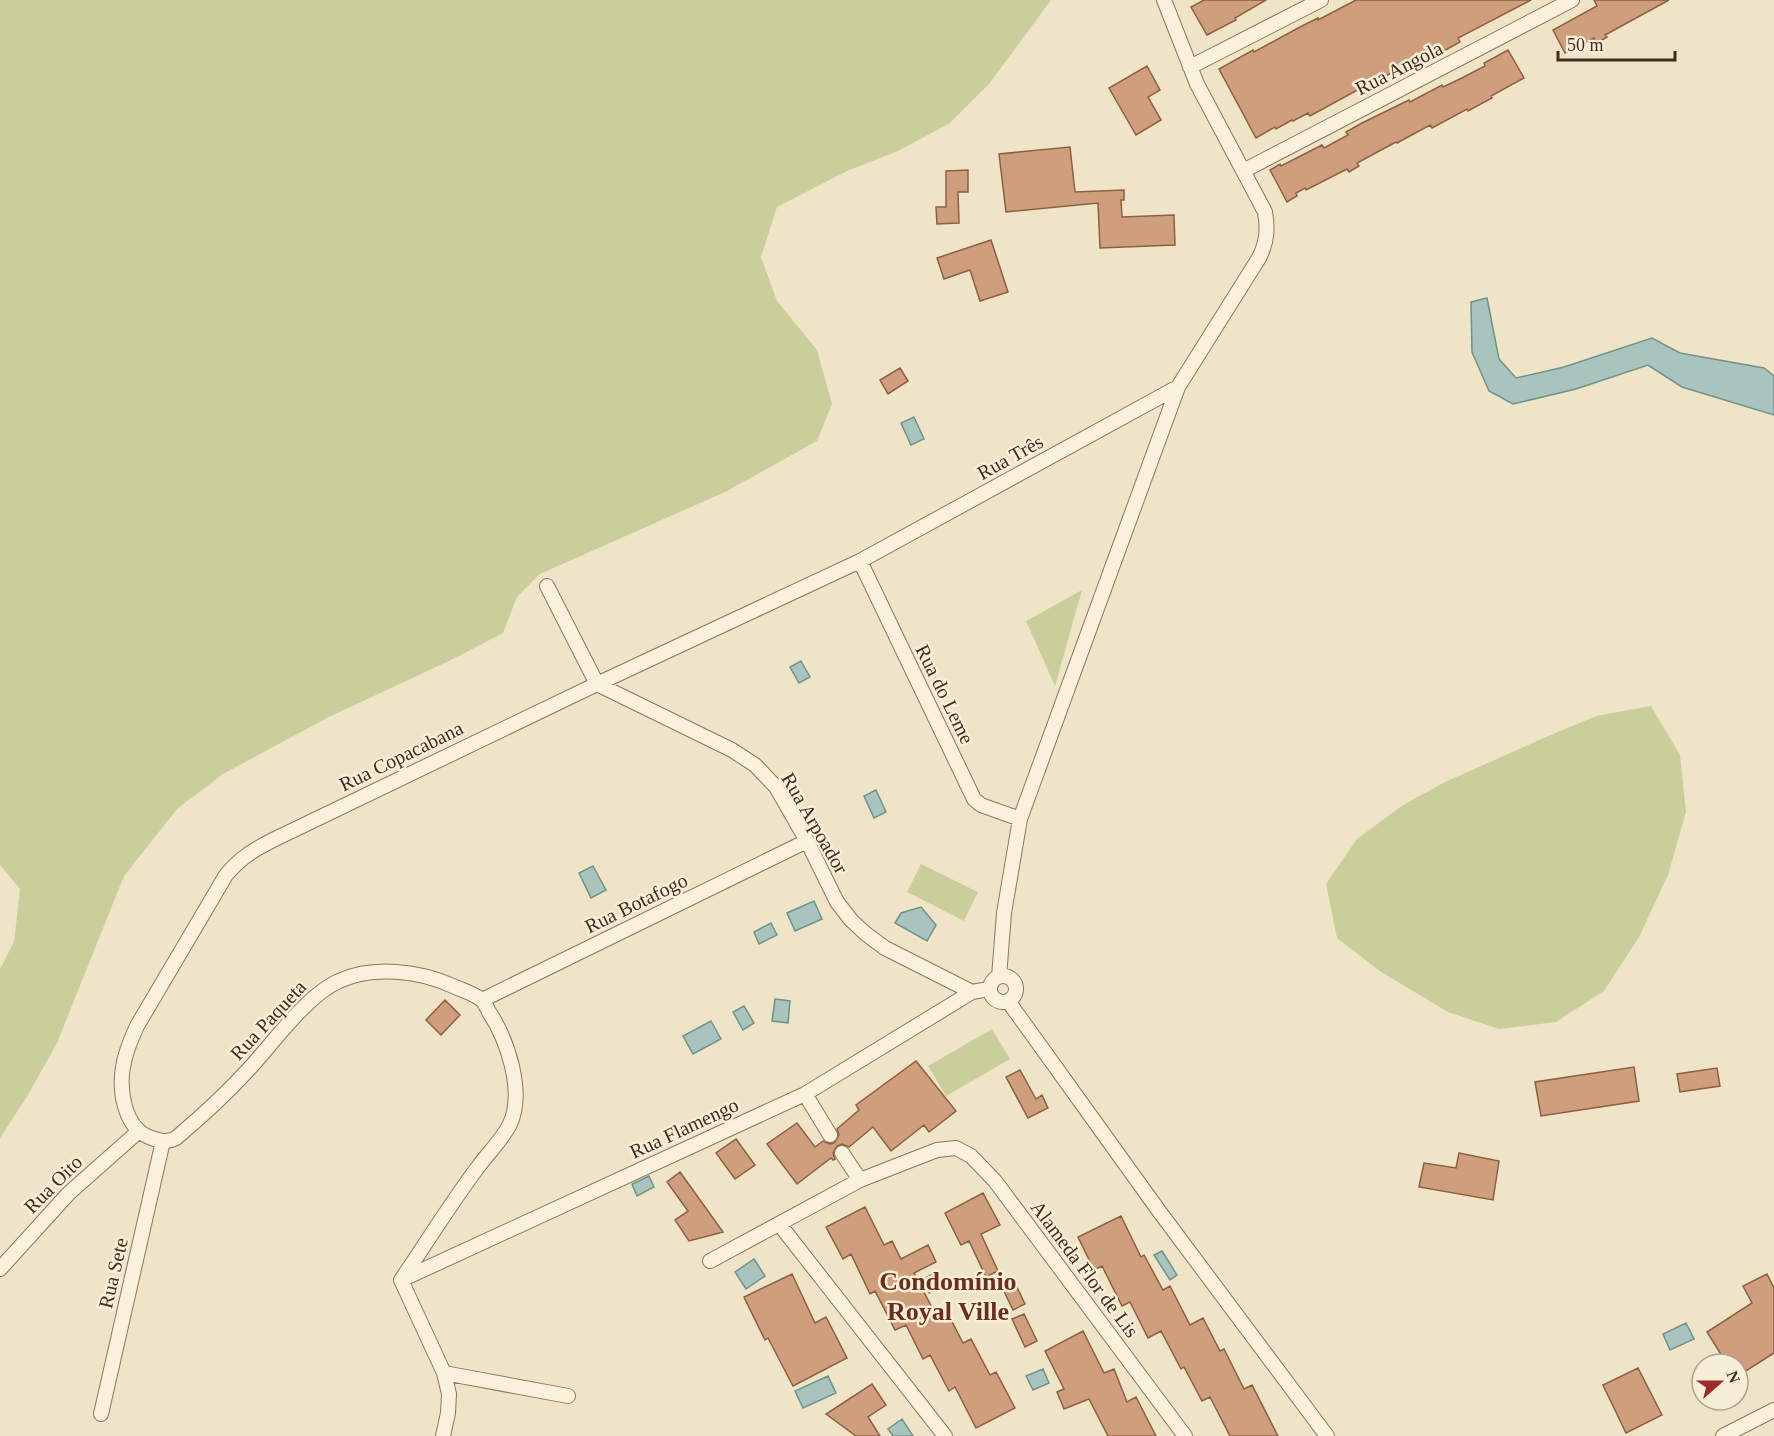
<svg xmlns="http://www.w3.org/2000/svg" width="1774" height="1436" viewBox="0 0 1774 1436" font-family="'Times New Roman',serif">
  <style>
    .green { fill: #c9cf9b }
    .water { fill: #a9c4bc; stroke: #6f938a; stroke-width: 1.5 }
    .building { fill: #cf9f7d; stroke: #8d5f41; stroke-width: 1.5 }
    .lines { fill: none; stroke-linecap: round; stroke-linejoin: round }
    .minor-casing { stroke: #8d765c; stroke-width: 16 }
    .minor { stroke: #faf1dc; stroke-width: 14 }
    .labels { text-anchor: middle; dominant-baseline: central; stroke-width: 5; stroke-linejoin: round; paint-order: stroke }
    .street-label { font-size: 20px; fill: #3d2e20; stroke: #f7eed8 }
    .district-label { font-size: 26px; font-weight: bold; fill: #6b2e1e; stroke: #f7eed8 }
  </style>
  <rect width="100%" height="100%" fill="#f0e4c8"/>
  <path class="green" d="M0,0H1051L989,84L950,123L898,151L847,171L777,207L761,257L777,301L817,350L832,404L817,441L725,492L540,574L517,597L503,633L453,659L327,718L223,774L178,808L124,876L57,1043L28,1095L0,1138V969L14,942L20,889L0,865Z
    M1082,590L1055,686L1026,621Z
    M1651,706L1680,755L1686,812L1668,875L1639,937L1604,991L1556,1022L1499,1029L1448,1012L1381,972L1337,938L1326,884L1357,839L1403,805L1445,782L1546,737L1596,716Z
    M921,864L978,892L964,921L907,892Z
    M992,1029L1010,1059L946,1096L928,1066Z"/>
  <path class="water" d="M1487,298L1499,359L1516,378L1564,367L1652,338L1680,353L1764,368L1774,376V415L1682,387L1648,365L1576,389L1513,404L1489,391L1472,352L1471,302Z
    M914,417L924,439L911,445L901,423Z
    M801,661L810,677L799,683L790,667Z
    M876,790L886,812L874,818L864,796Z
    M593,866L606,890L591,898L579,873Z
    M814,901L822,919L795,931L787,913Z
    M921,907L936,925L927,941L895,923L901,913Z
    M771,923L777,935L759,944L754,932Z
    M775,999L790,1001L788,1023L772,1021Z
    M744,1006L754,1023L743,1030L733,1012Z
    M711,1021L721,1039L693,1054L683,1036Z
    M649,1176L654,1187L637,1196L632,1184Z
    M1162,1251L1177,1275L1170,1280L1154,1255Z
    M754,1259L765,1276L746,1289L735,1272Z
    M937,1272L943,1285L929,1293L923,1279Z
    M1686,1323L1694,1339L1670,1350L1663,1334Z
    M1043,1369L1049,1383L1033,1390L1026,1376Z
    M828,1376L836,1393L803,1408L795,1391Z
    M902,1419L913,1436H893L888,1429Z"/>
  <path class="building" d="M1204,0H1266L1235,18L1236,20L1207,35L1191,7Z
    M1356,0H1531L1458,38L1460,42L1433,57L1432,56L1418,64L1417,63L1400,71L1399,69L1384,77L1383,76L1310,116L1308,113L1293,121L1292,120L1276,129L1275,127L1256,138L1219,69L1253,50L1254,52L1300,27L1318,18V20Z
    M1594,0H1669L1605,35L1607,37L1597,43L1594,38L1565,53L1553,30L1597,6Z
    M1508,50L1524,78L1491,96L1492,98L1468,111L1467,109L1432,128L1430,125L1397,143L1396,142L1357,163L1359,166L1349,172L1347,169L1306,190L1305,188L1296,193L1297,196L1287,202L1270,170L1280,164L1281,166L1322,145L1324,148L1348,135L1346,132L1362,123L1409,100L1410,102L1442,85L1443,87L1462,78L1485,66L1484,63Z
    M1147,66L1160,90L1148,97L1161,120L1136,135L1109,88Z
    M1070,147L1075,192L1124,190V200H1121L1122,217L1174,215L1175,245L1100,248L1098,203L1006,212L999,154Z
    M968,170V192H958L959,223L937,224L936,207H946V171Z
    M991,240L1008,292L980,301L970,270L944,279L937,258Z
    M900,368L908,381L888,394L880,380Z
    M445,1000L460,1015L441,1035L426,1020Z
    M916,1061L956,1111L929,1132L924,1125L891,1151L873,1127L849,1147L842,1144L837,1146L833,1153L835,1159L833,1160L831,1158L797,1184L767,1144L797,1123L815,1147L823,1141L830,1144L834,1143L839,1135L837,1129L859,1110L856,1105Z
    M1634,1067L1639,1101L1541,1116L1535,1082Z
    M1717,1068L1720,1086L1680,1092L1677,1074Z
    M1020,1070L1036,1099L1042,1095L1048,1108L1028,1118L1006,1077Z
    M736,1139L755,1165L735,1179L716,1153Z
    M1459,1153L1499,1161L1493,1200L1419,1187L1424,1163L1456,1168Z
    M680,1172L723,1232L689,1241L675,1220L688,1211L667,1182Z
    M983,1193L1000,1225L981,1234L998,1271L986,1277L969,1241L961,1245L945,1213Z
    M865,1207L884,1245L892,1241L901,1259L928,1245L936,1262L914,1273L935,1313L945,1308L963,1343L971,1339L990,1375L996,1372L1015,1408L976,1428L955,1387L949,1391L930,1355L923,1359L906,1325L895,1330L875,1291L870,1294L851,1254L843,1259L826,1227Z
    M1121,1216L1141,1257L1144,1255L1163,1290L1170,1286L1190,1325L1203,1318L1220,1351L1224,1349L1244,1389L1252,1385L1278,1436H1230L1210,1397L1202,1401L1184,1367L1181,1369L1161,1331L1148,1338L1130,1302L1122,1306L1102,1266L1094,1270L1078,1237Z
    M792,1274L815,1323L826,1317L847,1358L793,1386L768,1338L765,1340L744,1297Z
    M1767,1274L1774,1288V1353L1738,1376V1364H1727L1707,1332L1752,1303L1743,1286Z
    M1012,1277L1025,1304L1013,1310L1000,1283Z
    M1024,1314L1037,1341L1025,1347L1012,1319Z
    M1083,1331L1104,1373L1114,1369L1127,1402L1136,1397L1156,1436H1108L1089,1399L1064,1409L1057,1392L1064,1389L1045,1351Z
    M1638,1368L1662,1415L1626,1433L1603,1385Z
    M872,1384L886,1405L868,1417L880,1436H856L826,1414Z"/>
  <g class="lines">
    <defs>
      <path id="minor" d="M1190,67L1321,0
        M1243,171L1572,0
        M860,561L974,799L981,805L1020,819
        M547,586L597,684L732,750L755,765L776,787L807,841L837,902L851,920L866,934L885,948L972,992L989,989
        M990 989a13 13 0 1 1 26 0a13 13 0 1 1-26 0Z
        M999,977L1004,913L1020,819L1178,387L1259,258C1267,242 1268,229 1265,212L1197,84L1164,0
        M482,1000L807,841
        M1008,1001L1159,1211L1327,1436
        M805,1094L830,1135
        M842,1153L860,1180
        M780,1225L945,1436
        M710,1261L860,1180L937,1150L956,1148L971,1156L995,1181L1185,1436
        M0,1269L69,1193L139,1131
        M401,1280C427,1242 451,1203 478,1167C489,1152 502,1140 510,1124C525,1091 507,1039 489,1012C487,1008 485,1003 482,1000C475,994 462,990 453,986C420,971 373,965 339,981C307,995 273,1043 249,1069C227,1093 201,1117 176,1138C167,1143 159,1141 149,1137C124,1127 119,1090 123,1067C125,1053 131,1039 137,1026L226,875C241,857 255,849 275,839L597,684L860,561L1178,387
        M401,1280L805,1094L972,992
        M401,1280L444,1373L449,1394L448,1413L443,1436
        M444,1373L568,1396
        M101,1414L163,1141
        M1723,1436L1774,1410"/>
    </defs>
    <use href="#minor" class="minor-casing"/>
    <use href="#minor" class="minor"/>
  </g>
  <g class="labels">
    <g class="street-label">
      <text transform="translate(1399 68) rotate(-27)">Rua Angola</text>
      <text transform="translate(1010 457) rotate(-29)">Rua Três</text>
      <text transform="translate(945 694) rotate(64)">Rua do Leme</text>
      <text transform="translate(401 756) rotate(-26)">Rua Copacabana</text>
      <text transform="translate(815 823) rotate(60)">Rua Arpoador</text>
      <text transform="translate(636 903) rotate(-26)">Rua Botafogo</text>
      <text transform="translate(268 1020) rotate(-47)">Rua Paqueta</text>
      <text transform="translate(684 1128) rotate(-25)">Rua Flamengo</text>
      <text transform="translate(53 1184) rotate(-45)">Rua Oito</text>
      <text transform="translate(1085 1269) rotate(53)">Alameda Flor de Lis</text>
      <text transform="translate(113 1273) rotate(-77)">Rua Sete</text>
    </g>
    <g class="district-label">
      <text x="948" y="1281">Condomínio<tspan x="948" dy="30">Royal Ville</tspan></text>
    </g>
  </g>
  <g transform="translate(1720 1382) rotate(69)"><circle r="28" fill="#f7eed8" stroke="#ada18e" stroke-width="1.5"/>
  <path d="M0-4.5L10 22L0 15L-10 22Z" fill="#9e2a2b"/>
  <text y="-9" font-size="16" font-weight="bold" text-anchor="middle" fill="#3d2e20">N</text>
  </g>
  <path d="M1558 51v9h117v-9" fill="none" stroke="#3d2e20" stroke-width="3"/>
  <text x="1567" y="51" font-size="18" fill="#3d2e20" stroke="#f7eed8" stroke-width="4.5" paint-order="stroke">50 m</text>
</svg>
